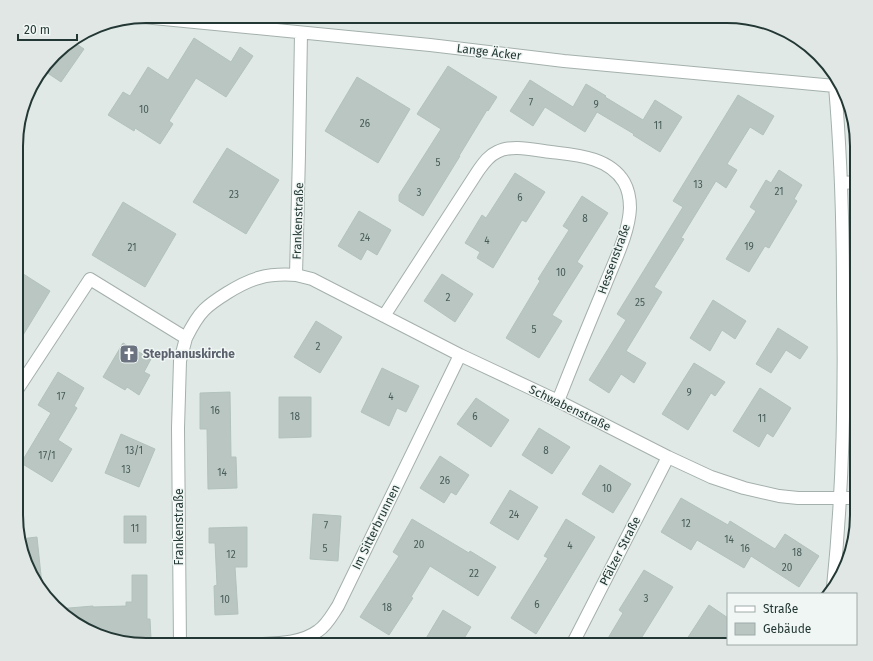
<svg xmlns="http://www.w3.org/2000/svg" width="873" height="661" viewBox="0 0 873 661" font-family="'Fira Sans',sans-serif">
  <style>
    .building { fill: #b9c6c2; stroke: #b3c2bd }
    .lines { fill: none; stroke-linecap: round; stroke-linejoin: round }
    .minor-casing { stroke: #a4b0ad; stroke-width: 14 }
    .minor { stroke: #fff; stroke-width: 12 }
    .labels { text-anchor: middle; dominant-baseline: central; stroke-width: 3; stroke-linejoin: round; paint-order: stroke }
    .number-label { font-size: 10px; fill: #485c58 }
    .street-label { font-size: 12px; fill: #233834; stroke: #f0f6f4 }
    .worship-label { font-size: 12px; font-weight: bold; fill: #5b616d; stroke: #f0f6f4; text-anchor: start }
    .rim { fill: none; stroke: #233834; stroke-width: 2 }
  </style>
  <rect width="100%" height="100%" fill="#e0e9e6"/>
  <path class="building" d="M194,38L231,62L240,47L253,56L226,97L196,78L169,121L173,124L160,144L135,128L134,131L108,115L123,92L130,96L148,67L168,80Z
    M72,41L84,49L61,82L43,70L60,48Z
    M448,66L497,97L488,111L487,110L459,156H460L423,216L399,201V195L441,129L417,114Z
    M357,77L410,109L378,163L325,131Z
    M530,80L573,107L586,84L606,96L605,97L643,120L655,100L682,117L660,152L633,135L634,134L597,112L585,132L545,107L533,126L510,111Z
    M738,95L774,116L763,135L750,127L727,164L737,170L726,188L716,181L681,238L684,239L654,287L662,292L626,351L646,363L634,383L621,374L609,393L589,380L626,320L617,314L683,207L673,201Z
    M227,148L279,180L246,234L193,202Z
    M779,170L802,185L794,199L797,201L769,248L765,246L749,272L726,259L756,211L750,207L766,180L771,183Z
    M515,173L545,192L526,222L522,220L493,268L477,258L480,252L465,243L482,215L486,218Z
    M582,196L608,213L577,262L583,266L552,315L562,321L539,358L506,338L540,281L538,279L569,230L563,226Z
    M123,202L176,234L145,287L92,255Z
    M359,211L391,230L377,255L367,249L361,260L338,246Z
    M17,270L50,291L17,345Z
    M442,274L473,294L455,322L424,301Z
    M713,300L746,321L735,339L722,330L710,351L690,338Z
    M316,321L342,337L320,373L294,357Z
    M778,328L808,347L800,359L786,350L771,373L756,364Z
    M123,343L151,359L144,372L150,375L139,395L127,387L125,390L103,377Z
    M694,363L725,382L715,396L711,393L688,430L662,414Z
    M382,368L419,386L406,412L397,408L389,426L361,412Z
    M58,372L84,388L74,406L77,408L58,440L72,449L52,482L21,463L51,413L38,405Z
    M760,388L791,408L773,437L767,433L759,447L733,431Z
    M230,392L231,457H236L237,488L208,489L207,429H200V393Z
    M279,397H311V437L279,438Z
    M476,398L509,420L491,447L457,424Z
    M539,428L570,447L552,474L522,455Z
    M121,434L155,449L139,487L105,473Z
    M440,456L469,475L456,495L451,492L444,503L420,488Z
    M600,465L631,484L613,513L582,494Z
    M510,490L538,507L518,540L490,523Z
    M681,498L728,525L730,521L775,549L785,534L819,556L799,587L751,556L744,568L697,540L691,550L661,532Z
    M313,514L341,516L338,561L310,559Z
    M124,516H146V543H124Z
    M412,519L469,553L470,551L496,567L478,596L430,566L411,597L413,598L389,635L360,617L399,556L393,552Z
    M566,519L595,537L536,634L511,618L548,558L544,556Z
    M247,527V567H235L238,614L215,615L214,586L217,585L215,543H209V528Z
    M37,537L42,585H39L30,573L20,539Z
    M644,570L673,587L637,645H604L623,613L619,610Z
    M132,575H147V619H150L151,639L146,640L147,645H138L96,635L60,613L57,609L93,606V607L126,606V602H132Z
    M709,605L728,618V645H683Z
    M443,610L471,627L460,645H422Z"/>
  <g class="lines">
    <defs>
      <path id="minor" d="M143,17L430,45L564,61L835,86C841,156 843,226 843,296C845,393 843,490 833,587
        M842,183L857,182
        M296,275L312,279L460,355L558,401L668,457L711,477L744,488L779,496L798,498H857
        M384,316L478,171C483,164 488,156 497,152C512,144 534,150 551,152C576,155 609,157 624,182C628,189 630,199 630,208C629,234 613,264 604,288C588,326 573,363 558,401
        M17,390L90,279L186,338C191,328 196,318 204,310C211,303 219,298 227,293C251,278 267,273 296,275L299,154L301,33
        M180,645L178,428L180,361L186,338
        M248,645C271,643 299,645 318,631C327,625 332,615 338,606L460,355
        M572,645L668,457"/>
    </defs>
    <use href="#minor" class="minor-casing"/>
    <use href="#minor" class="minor"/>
  </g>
  <defs>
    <symbol id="church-square" viewBox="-11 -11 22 22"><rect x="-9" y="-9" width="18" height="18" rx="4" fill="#6b7280" stroke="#f0f6f4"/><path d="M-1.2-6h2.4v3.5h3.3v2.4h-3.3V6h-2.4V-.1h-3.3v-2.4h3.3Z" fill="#fff"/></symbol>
  </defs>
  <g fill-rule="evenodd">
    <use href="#church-square" x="118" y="343" width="22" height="22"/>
  </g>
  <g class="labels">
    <g class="number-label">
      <text x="531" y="103">7</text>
      <text x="596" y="105">9</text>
      <text x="144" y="110">10</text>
      <text x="365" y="124">26</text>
      <text x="658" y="126">11</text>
      <text x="438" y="163">5</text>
      <text x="698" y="185">13</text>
      <text x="779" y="192">21</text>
      <text x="419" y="193">3</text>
      <text x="234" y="195">23</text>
      <text x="520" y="198">6</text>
      <text x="585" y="219">8</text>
      <text x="365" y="238">24</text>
      <text x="487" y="241">4</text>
      <text x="749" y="247">19</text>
      <text x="132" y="248">21</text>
      <text x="561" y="273">10</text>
      <text x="448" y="298">2</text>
      <text x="640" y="303">25</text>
      <text x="534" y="330">5</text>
      <text x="318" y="347">2</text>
      <text x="689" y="393">9</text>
      <text x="61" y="397">17</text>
      <text x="391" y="397">4</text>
      <text x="215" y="411">16</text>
      <text x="295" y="417">18</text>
      <text x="475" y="417">6</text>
      <text x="762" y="419">11</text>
      <text x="134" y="451">13/1</text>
      <text x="546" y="451">8</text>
      <text x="47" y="456">17/1</text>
      <text x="126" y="470">13</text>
      <text x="222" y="473">14</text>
      <text x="445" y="481">26</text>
      <text x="607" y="489">10</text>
      <text x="514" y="515">24</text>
      <text x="686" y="524">12</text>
      <text x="326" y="526">7</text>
      <text x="135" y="529">11</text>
      <text x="729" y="540">14</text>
      <text x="419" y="545">20</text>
      <text x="570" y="546">4</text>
      <text x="325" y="549">5</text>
      <text x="745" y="549">16</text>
      <text x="797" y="553">18</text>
      <text x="231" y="555">12</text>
      <text x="787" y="568">20</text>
      <text x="474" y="574">22</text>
      <text x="646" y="599">3</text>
      <text x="225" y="600">10</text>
      <text x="537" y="605">6</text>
      <text x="387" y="608">18</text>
    </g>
    <g class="street-label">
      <text transform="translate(489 52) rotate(7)">Lange Äcker</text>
      <text transform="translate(298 221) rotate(-88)">Frankenstraße</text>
      <text transform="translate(614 259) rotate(-70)">Hessenstraße</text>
      <text transform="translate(570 408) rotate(26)">Schwabenstraße</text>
      <text transform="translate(179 527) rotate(-90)">Frankenstraße</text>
      <text transform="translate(376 527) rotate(-64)">Im Sitterbrunnen</text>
      <text transform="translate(620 551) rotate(-63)">Pfälzer Straße</text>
    </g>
    <g class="worship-label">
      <text x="143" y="354">Stephanuskirche</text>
    </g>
  </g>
  <path d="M0 0H873V661H0ZM146 23H727A123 123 0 0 1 850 146V515A123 123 0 0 1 727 638H146A123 123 0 0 1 23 515V146A123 123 0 0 1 146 23Z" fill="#e0e7e5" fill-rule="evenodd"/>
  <path class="rim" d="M146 23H727A123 123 0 0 1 850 146V515A123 123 0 0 1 727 638H146A123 123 0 0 1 23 515V146A123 123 0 0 1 146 23Z"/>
  <rect x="727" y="593" width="130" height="52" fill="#f0f6f4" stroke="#9eaaa7"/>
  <rect x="735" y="606" width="20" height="6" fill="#ffffff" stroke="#9eaaa7"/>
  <text x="763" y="613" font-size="12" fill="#233834">Straße</text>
  <rect x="735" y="623" width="20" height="12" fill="#b9c6c2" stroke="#9eaaa7"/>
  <text x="763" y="633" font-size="12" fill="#233834">Gebäude</text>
  <path d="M18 34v6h59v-6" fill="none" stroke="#233834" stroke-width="2"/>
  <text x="24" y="34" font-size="12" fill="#233834" stroke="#f0f6f4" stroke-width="3" paint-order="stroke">20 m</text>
</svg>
